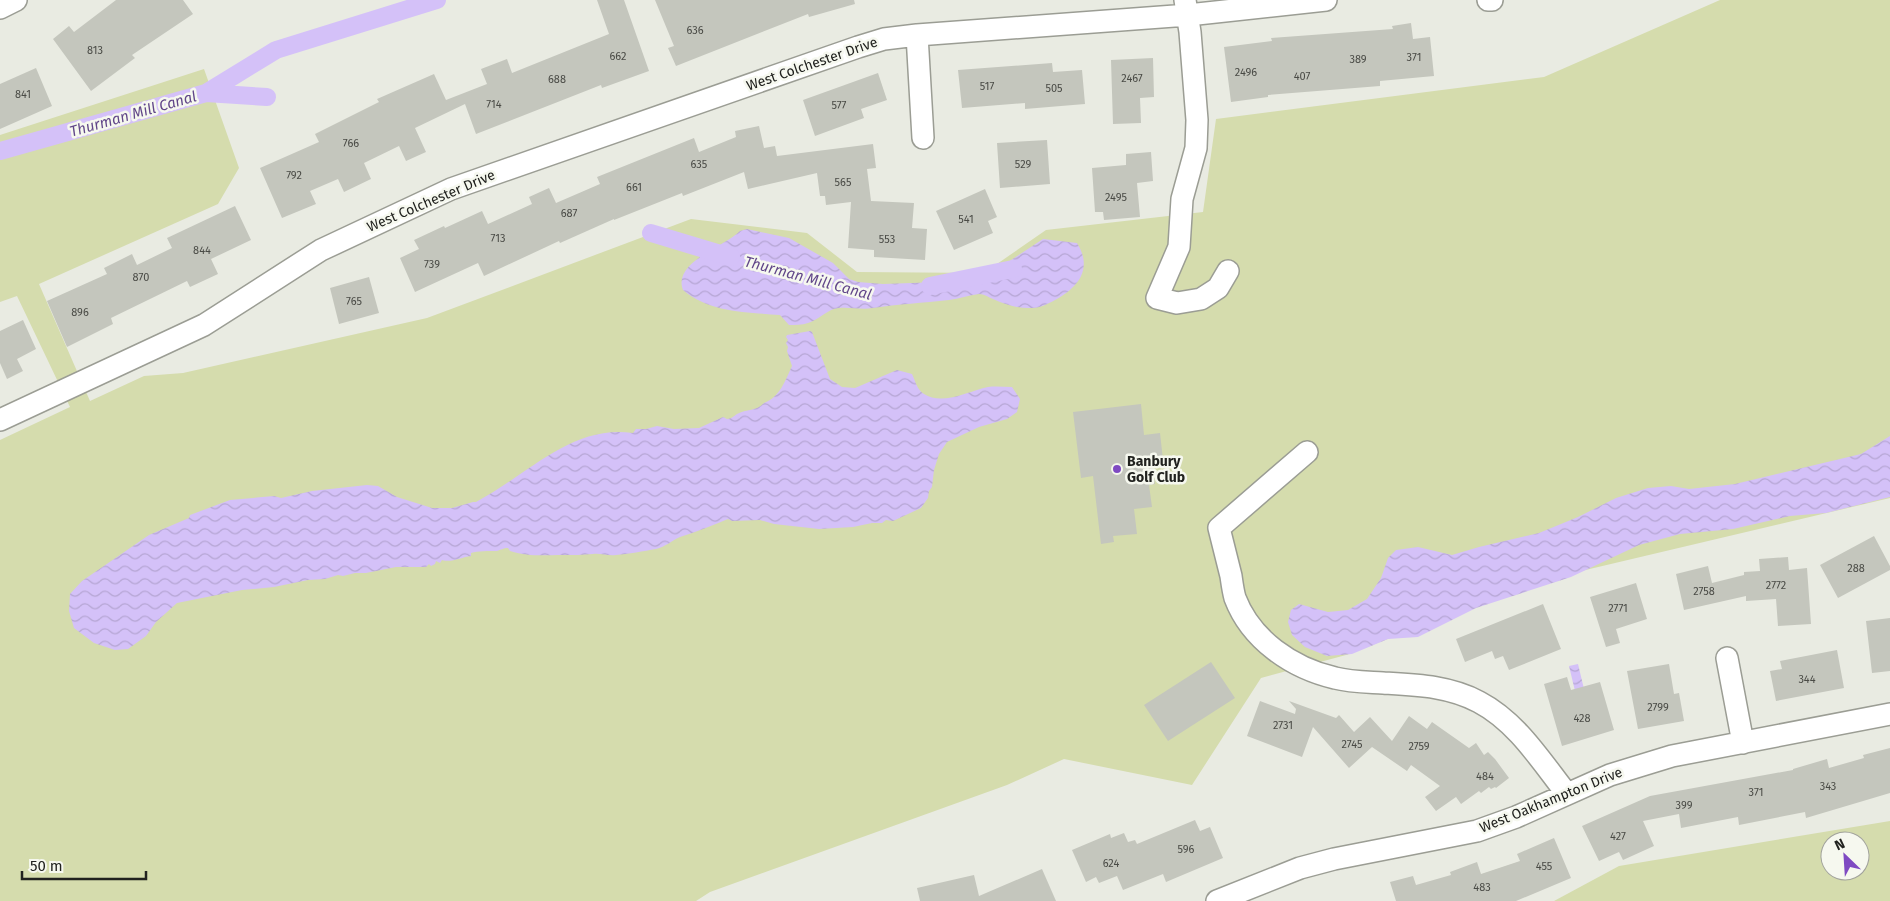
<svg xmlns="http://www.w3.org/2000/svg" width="1890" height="901" viewBox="0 0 1890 901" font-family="'Fira Sans',sans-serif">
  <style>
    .grass { fill: #d5dcad; fill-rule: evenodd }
    .water { fill: url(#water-waves) }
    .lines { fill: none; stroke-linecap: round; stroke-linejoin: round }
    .canal { stroke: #d4c1f8; stroke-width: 18 }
    .building { fill: #c4c6bd }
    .minor-casing { stroke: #9b9d94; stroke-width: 24 }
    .minor { stroke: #fff; stroke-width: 21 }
    .poi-dot { fill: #7f4ac2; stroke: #f6f8ef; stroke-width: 2 }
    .labels { text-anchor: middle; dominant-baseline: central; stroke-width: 5; stroke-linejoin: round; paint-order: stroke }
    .number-label { font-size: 11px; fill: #4a4b46 }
    .street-label { font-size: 14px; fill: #21221f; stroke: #f6f8ef }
    .poi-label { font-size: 14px; font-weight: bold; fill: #21221f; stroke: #f6f8ef; text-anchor: start }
    .water-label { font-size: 15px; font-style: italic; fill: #614689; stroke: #f6f8ef }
  </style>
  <defs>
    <pattern id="water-waves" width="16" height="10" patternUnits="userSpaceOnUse" patternTransform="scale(1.25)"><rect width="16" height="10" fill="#d4c1f8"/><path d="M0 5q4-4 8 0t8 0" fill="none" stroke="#b6a6d4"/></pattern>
  </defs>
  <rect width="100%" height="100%" fill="#e9ebe2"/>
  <path class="grass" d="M1720,0H1890V498L1539,581L1346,655L1261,678L1192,785L1064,759L1007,785L710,892L696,901H0V440L70,407L17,296L0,302V135L204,69L239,168L218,204L39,284L90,401L144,376L183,373L427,318L691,219L807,233L857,272L984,273L1046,230L1203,212L1216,119L1544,77Z
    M1890,821V901H1554L1619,866ZM1830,841H1860V871H1830Z"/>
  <path class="water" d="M747,229L789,238L833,263L849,279L858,282L883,284L969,281L990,274L1043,239L1077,243C1096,273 1072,293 1045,305C1029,312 1008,306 993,299C988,297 984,294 979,294C969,295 959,299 949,300C923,303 898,304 873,308C862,310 850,307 839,308C827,309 819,320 808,323C802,325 795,325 789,325L780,315C746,312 710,313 683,290C672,262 726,246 740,231Z
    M810,331L812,332L830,379L842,387L855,388L897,370L912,374C915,380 917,390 924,394C942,406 969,391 988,387C996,386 1004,387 1012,387L1020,399L1017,412L1007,419L979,427L947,442L939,454L934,470L932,487L929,491L928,498L921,508L893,521L886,520L882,523H872L853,527L819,529L774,524L760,520L732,521L728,519C713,525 696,532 680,537C673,540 665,547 656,549C644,551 628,554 616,555C608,556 600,553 593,554C582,555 573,555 563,555C543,555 530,557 510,551L508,548C503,548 501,550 497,551C488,551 478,551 471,553V556C462,557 451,563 442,560L440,563L436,561L435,564L431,566L429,564L426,567H396L366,573H355L343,576L338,575L325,579L308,580L274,587L242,590L177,603L156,622L146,636L128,649L115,650L94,643L74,628L69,611L70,594L82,581L149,535L189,518L190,515L230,500L274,496L281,498L312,491L367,485L378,486L397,497L432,508H452L473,502H476C528,475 571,424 633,433L636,429H646L657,426L674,429L699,428L723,417C724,417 725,418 727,419C731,419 734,416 737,414C746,409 757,411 764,403C780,397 785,381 792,366L787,351L788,347L786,343L788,340L786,337L787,335Z
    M1890,436V497L1826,513L1790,516L1733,529L1680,534L1639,545L1571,577L1476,608L1418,637L1388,639L1352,654L1327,656L1305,647L1292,635L1288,622L1291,610L1299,604L1328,612L1348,610L1367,599L1381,578L1388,558L1396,550L1418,547L1452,555L1479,547L1539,533L1578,517L1616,498L1648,488L1671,486L1689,489L1735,484L1861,454Z
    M1578,664L1584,689L1575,691L1569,666Z"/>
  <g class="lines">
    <path class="canal" d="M206,93L276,50L437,0
      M0,151L206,93L267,97
      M651,233L731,257
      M930,286L1013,269"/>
  </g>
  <path class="building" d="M116,0H183L193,14L132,55L135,58L91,91L53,39L69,26L74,32Z
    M597,0H624L649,71L602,88L601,85L476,134L465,104L415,128L426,152L406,161L399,146L364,163L371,179L344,192L338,179L310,191L316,204L282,218L260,168L319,142L315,134L379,102L377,99L434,74L446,100L487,84L481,69L507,59L512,73L609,34Z
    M655,0H854L855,4L809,17L808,14L676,66L668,48L674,46Z
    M1411,23L1413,39L1430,37L1434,76L1380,81V86L1268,95V97L1231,102L1224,47L1272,41L1271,38L1393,29L1392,26Z
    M1153,58L1154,97L1140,98L1141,123L1113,124L1111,60Z
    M1052,63L1053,72L1082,70L1085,104L1025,109V103L962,108L958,70Z
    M36,68L52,106L0,129V84Z
    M878,73L887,100L861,109L864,118L815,136L803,100Z
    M759,126L764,148L775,146L777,156L873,144L876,168L867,169L871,201L914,203L912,228L927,229L925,260L874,257V250L848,248L851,202L826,205L825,196H820L817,173L748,189L744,172L683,196L682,193L614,220V219L560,243L559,241L484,276L478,263L415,292L400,258L419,249L414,240L444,226L445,228L482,211L488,224L532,204L529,197L549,188L556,203L600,184L597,177L694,138L699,152L736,137L735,131Z
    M1047,140L1050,184L1000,188L997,143Z
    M1151,152L1153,181L1137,183L1140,217L1104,220L1103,212H1095L1092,168L1126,165V154Z
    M985,189L997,217L988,221L993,233L954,250L936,211Z
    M235,206L251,240L211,259L218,274L190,287L187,281L111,318L113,324L67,347L47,301L107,274L104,268L132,254L137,265L172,248L167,238Z
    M369,277L379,313L339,324L330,288Z
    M23,320L36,349L17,359L23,371L7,379L0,363V331Z
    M1141,404L1144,435L1160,433L1163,460L1152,461L1155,484L1149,485L1152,507L1134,509L1137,534L1113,536L1114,542L1101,544L1093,476L1081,478L1073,412Z
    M1874,536L1890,566V570L1838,598L1820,565Z
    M1788,557L1789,570L1807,568L1811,624L1778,626L1776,599L1746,601V596L1684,610L1676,574L1708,566L1712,583L1744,575V572L1760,571L1759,559Z
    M1636,583L1647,619L1616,629L1620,643L1606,647L1590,597Z
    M1543,604L1561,649L1509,670L1503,656L1495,659L1492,651L1465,662L1456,639Z
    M1890,618V671L1872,673L1866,621Z
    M1837,650L1844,688L1776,701L1770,671L1782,669L1780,661Z
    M1211,662L1235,698L1168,741L1144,705Z
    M1669,664L1674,694L1679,693L1684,721L1638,729L1627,671Z
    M1567,677L1571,690L1600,682L1614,730L1562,746L1544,684Z
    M1260,701L1295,714L1296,709L1289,701L1336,718L1339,715L1354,732L1370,717L1392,741L1409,716L1427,729L1432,722L1469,748L1476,743L1484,755L1488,752L1495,759L1509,778L1496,788L1495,787L1491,789L1489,787L1481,793L1479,791L1461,804L1456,797L1436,811L1425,797L1440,786L1411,765L1407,771L1372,747L1349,768L1313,727L1302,757L1247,736Z
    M1890,748V793L1806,818L1805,812L1739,825L1738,817L1681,828L1679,814L1643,821L1654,846L1623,860L1619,852L1599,861L1582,826L1650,796L1793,770V769L1827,759L1829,768L1864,758L1863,755Z
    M1195,820L1200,831L1210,827L1223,858L1166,882L1163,874L1123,890L1117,876L1099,883L1096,877L1086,882L1072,850L1110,834L1111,838L1124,833L1128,842L1135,840L1137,844Z
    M1554,838L1571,878L1516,901H1396L1390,882L1413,876L1416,885L1451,875L1450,872L1477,862L1481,874L1520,861L1517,854Z
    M1042,869L1056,901H920L917,888L974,875L979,896Z"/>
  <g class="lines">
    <defs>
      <path id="minor" d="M1185,0L1190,32L1197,120L1196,148L1182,199L1179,247L1157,298L1177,303L1201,299L1218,288L1228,271
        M1488,0H1492
        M0,8L16,0
        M917,35L923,138
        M0,420L204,325L321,250L451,189L858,47L884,39L917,35L1188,15L1326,0
        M1307,452L1219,528C1223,544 1227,560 1231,576C1232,583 1233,591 1235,598C1251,640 1292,668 1335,678C1350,682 1367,682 1383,683C1417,685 1449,686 1479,702C1517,722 1541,761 1567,794
        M1727,658L1743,743
        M1217,901L1300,868L1334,859L1477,831L1516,817L1610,775L1672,756L1890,714"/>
    </defs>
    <use href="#minor" class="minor-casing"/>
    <use href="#minor" class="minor"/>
  </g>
  <circle class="poi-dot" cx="1117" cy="469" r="5"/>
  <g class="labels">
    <g class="number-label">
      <text x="695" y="30">636</text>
      <text x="95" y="50">813</text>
      <text x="618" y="56">662</text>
      <text x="1414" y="57">371</text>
      <text x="1358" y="59">389</text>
      <text x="1246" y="72">2496</text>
      <text x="1302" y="76">407</text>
      <text x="1132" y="78">2467</text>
      <text x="557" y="79">688</text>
      <text x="987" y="86">517</text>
      <text x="1054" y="88">505</text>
      <text x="23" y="94">841</text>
      <text x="494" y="104">714</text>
      <text x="839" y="105">577</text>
      <text x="351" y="143">766</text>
      <text x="699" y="164">635</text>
      <text x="1023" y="164">529</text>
      <text x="294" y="175">792</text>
      <text x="843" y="182">565</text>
      <text x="634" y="187">661</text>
      <text x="1116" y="197">2495</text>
      <text x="569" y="213">687</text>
      <text x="966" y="219">541</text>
      <text x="498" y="238">713</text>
      <text x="887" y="239">553</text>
      <text x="202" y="250">844</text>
      <text x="432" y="264">739</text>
      <text x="141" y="277">870</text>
      <text x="354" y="301">765</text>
      <text x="80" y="312">896</text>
      <text x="1856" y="568">288</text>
      <text x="1776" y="585">2772</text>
      <text x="1704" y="591">2758</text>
      <text x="1618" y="608">2771</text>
      <text x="1807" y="679">344</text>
      <text x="1658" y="707">2799</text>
      <text x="1582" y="718">428</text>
      <text x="1283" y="725">2731</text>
      <text x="1352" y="744">2745</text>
      <text x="1419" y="746">2759</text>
      <text x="1485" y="776">484</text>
      <text x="1828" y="786">343</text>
      <text x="1756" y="792">371</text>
      <text x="1684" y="805">399</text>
      <text x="1618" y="836">427</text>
      <text x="1186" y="849">596</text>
      <text x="1111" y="863">624</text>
      <text x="1544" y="866">455</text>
      <text x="1482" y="887">483</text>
    </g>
    <g class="street-label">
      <text transform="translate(812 64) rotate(-19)">West Colchester Drive</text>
      <text transform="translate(431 201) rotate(-23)">West Colchester Drive</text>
      <text transform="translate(1551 800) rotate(-22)">West Oakhampton Drive</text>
    </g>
    <g class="poi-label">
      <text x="1127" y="461">Banbury<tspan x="1127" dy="16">Golf Club</tspan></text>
    </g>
    <g class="water-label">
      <text transform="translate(133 114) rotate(-16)">Thurman Mill Canal</text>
      <text transform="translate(808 278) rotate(15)">Thurman Mill Canal</text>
    </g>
  </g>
  <g transform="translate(1845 856) rotate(335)"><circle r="24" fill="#f6f8ef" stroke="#a1a29c"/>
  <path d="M0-4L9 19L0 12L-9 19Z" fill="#7f4ac2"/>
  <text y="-8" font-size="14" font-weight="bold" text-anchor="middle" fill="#21221f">N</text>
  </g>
  <path d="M22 871v8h124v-8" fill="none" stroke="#21221f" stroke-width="2.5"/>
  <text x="30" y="871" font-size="15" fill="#21221f" stroke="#f6f8ef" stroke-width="4" paint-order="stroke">50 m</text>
</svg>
